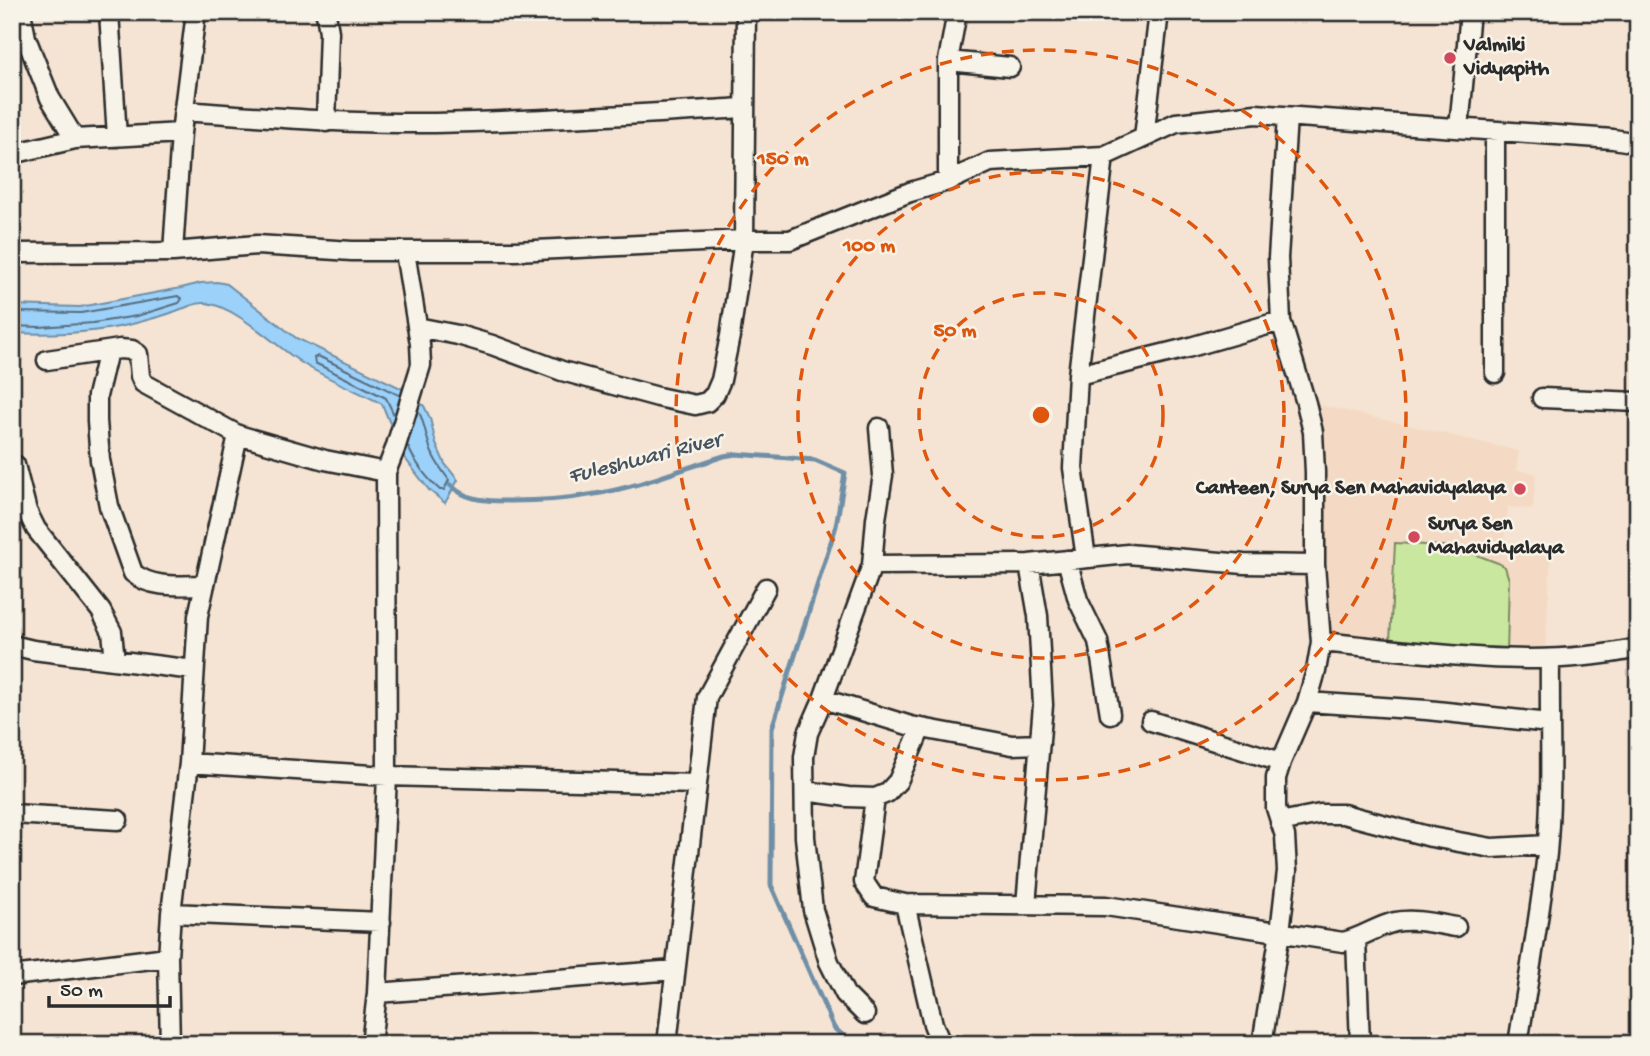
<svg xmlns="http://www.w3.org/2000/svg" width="1650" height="1056" viewBox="0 0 1650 1056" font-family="'Gochi Hand',sans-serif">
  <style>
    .built { fill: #f4dac4 }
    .green { fill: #c9e79e; stroke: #7a8964; stroke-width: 2 }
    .water { fill: #9cd1fa; stroke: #6f8fa7; stroke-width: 2 }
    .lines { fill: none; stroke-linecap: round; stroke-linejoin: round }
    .shore { stroke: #586d7e; stroke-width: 2 }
    .stream { stroke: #6f8fa7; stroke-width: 5 }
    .street-casing { stroke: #2b2b2b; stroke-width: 23 }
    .street { stroke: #f7f3e8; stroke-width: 18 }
    .ring { fill: none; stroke: #df570e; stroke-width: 3.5; stroke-dasharray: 12 9 }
    .poi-dot { fill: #d1495b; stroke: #f7f3e8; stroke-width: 2.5 }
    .labels { text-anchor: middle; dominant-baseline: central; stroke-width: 5; stroke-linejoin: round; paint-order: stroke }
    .poi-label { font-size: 21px; font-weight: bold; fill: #2b2b2b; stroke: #f7f3e8; text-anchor: start }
    .water-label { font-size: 23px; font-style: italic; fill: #47545f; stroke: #f7f3e8 }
    .centre { fill: #df570e; stroke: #f7f3e8; stroke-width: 3.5 }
    .ring-label { font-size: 21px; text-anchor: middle; font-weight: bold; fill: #df570e; stroke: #f7f3e8; stroke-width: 5; stroke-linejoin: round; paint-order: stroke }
  </style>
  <rect width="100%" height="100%" fill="#f5e4d3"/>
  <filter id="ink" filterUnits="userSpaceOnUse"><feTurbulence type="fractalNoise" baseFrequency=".0143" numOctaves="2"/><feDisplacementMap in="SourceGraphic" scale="14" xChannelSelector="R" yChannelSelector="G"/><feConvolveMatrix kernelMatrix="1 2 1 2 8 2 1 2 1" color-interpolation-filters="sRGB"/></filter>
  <g filter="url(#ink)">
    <path class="built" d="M1321,405L1519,451L1516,470L1536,473L1533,509L1508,507L1503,552L1551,556L1545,656L1515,655L1335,635L1332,632L1328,626L1321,521Z"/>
    <path class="green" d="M1395,543L1456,547L1498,563L1505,567L1509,580L1507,654L1390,641Z"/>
    <path class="water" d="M217,282L227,284L296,338L403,389L424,406L430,418L436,444L445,464L458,480L445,503L429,490L404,457L382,404C357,391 330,380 305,365C279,349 236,306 206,303C196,302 191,306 181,309C168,315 154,318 140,322C100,333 54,335 12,333V305L80,307L181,288L201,283Z"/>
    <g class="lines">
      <path class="shore" d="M12,312L81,313L178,296L182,299L179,303L137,316L93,323L40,327L12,326
        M394,415L386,398L315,363L314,358L318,356L401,396
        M407,445C414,461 427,479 440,490H444L449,480C441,469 432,457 429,444C425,432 424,421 418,410"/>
      <path class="stream" d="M450,485C454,488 458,492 463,494C476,501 496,501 510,501C538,501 568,499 595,494C639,487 682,469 724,456L736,454L815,460L845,473L836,526L772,728L771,885L834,1028L853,1044"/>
      <defs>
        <path id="street" d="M21,12L26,38L50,98L75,139
          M109,12L117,137
          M325,12L326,14L329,32L326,122
          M948,61L1010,67
          M184,111C268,117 351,124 435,123C538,121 641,114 744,108
          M1459,128L1470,12
          M1144,137L1159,12
          M12,154L75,139L181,133
          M948,181V61L957,12
          M173,252L181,133L196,12
          M12,253L173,252L257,245L352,251H515L744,240H790L910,192L948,181L990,162L1104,156L1176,123L1256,114L1613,139L1638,143
          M417,327L458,335L492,345L562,371L658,397L695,405L707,402L715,394L721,380L730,336L744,240L746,12
          M108,351L97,396V421L100,460L109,506L133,573C152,589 181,585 205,585
          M47,360L120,349L132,350L138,354L140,376L143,383L238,435L325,460L386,472
          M1495,373V131
          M1078,375L1187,348L1281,321
          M1542,398L1638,402
          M15,465L27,511L36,529L101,611L112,632L115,660
          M1086,558L1073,468L1078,375L1104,156
          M1067,560L1078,600L1098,641L1110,714
          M872,565L1029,564L1128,554L1244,564L1315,565
          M1321,642C1426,652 1534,671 1638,648
          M12,645L33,650L194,670
          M823,699L911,726L1012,745L1040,744
          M1307,702L1427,710L1549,723
          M1151,721L1281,762
          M189,763L387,776L697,784
          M805,791L848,797L875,798L887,793L898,781L921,728
          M875,798L864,882L874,897L905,904L1106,906L1343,942C1362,938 1377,926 1395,922C1416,918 1436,924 1456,927
          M12,814L118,820
          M1280,822L1320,814H1343L1431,837L1492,848L1547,845
          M905,904L933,1024L941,1044
          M1026,905L1043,705L1038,616L1029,564
          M171,913L381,922
          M1356,939L1360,1044
          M12,976L168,957
          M377,993L675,970
          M865,1014L845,994L829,962L813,910L805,837L804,757L808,733L823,699L872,565L876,519L883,475L879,428
          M170,1044L168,957L171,913L189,763L198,616L238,435
          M371,1044L377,993L387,776L386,472L395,449L421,365L420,344L405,252
          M667,1044L707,697L766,588
          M1262,1044L1280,932L1287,871L1285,836L1276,808V778L1281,762L1307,702L1316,671L1321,642L1315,565V472L1313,432L1306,403L1281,321L1278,258L1287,117
          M1518,1044C1528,980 1540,917 1547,853C1553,789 1549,724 1550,660"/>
      </defs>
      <use href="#street" class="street-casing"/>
      <use href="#street" class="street"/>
    </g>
  </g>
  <g class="ring">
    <circle cx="1041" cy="415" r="122"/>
    <circle cx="1041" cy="415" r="243"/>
    <circle cx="1041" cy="415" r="365"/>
  </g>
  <g class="poi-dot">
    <circle cx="1450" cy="58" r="7"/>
    <circle cx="1520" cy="489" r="7"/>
    <circle cx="1414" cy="537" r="7"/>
  </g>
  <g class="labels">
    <g class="poi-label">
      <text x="1464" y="46">Valmiki<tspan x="1464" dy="24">Vidyapith</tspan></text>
      <text x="1506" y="489" text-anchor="end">Canteen, Surya Sen Mahavidyalaya</text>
      <text x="1428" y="525">Surya Sen<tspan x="1428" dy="24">Mahavidyalaya</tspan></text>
    </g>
    <g class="water-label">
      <text transform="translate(645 459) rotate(-14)">Fuleshwari River</text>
    </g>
  </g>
  <circle cx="1041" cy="415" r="10" class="centre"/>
  <g class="ring-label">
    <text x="783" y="164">150 m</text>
    <text x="869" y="251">100 m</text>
    <text x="955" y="336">50 m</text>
  </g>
  <rect width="1650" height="1056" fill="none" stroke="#f7f3e8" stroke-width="42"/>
  <rect x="21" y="21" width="1608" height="1014" fill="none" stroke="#2b2b2b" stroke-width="2.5" filter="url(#ink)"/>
  <path d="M49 996v10h121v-10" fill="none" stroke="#2b2b2b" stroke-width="3.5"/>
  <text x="60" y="996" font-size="21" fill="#2b2b2b" stroke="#f7f3e8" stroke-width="5" paint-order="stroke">50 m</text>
</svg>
